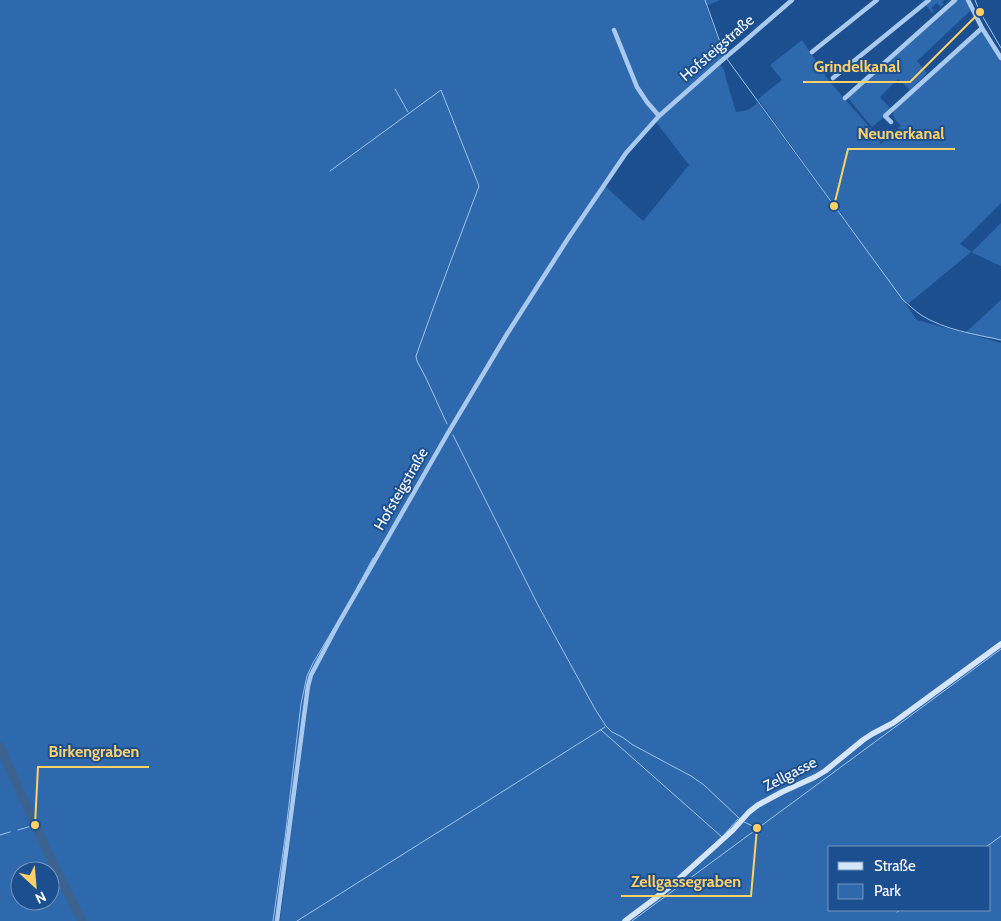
<svg xmlns="http://www.w3.org/2000/svg" width="1001" height="921" viewBox="0 0 1001 921" font-family="Cabin,sans-serif">
  <style>
    .green { fill: #2e69ad; fill-rule: evenodd }
    .lines { fill: none; stroke-linecap: round; stroke-linejoin: round }
    .stream { stroke: #9cc4f0; stroke-width: 1 }
    .river { stroke: #3c6290; stroke-width: 9 }
    .minor { stroke: #a9c9ee; stroke-width: 4.5 }
    .secondary { stroke: #d6e6fa; stroke-width: 5.5 }
    .labels { text-anchor: middle; dominant-baseline: central; stroke-width: 4; stroke-linejoin: round; paint-order: stroke }
    .street-label { font-size: 15px; fill: #fff; stroke: #1b4f8f }
    .leader { fill: none; stroke: #ffd166; stroke-width: 2 }
    .callout-dot { fill: #ffd166; stroke: #1b4f8f; stroke-width: 2 }
    .callout-label { font-size: 16px; text-anchor: middle; font-weight: bold; fill: #ffd166; stroke: #1b4f8f; stroke-width: 4; stroke-linejoin: round; paint-order: stroke }
  </style>
  <rect width="100%" height="100%" fill="#1b4f8f"/>
  <path class="green" d="M0,0H720L706,6L724,55L726,58L720,64L724,70L726,79L736,112C744,111 752,110 757,102L863,246L758,99L782,80L770,65L802,40L829,81L872,130L881,144L901,126C896,120 890,116 895,109L982,28L1001,58V203L960,244L972,252L1001,223V266L971,252L908,304L903,300L917,320L965,333L1001,300V340L969,334L1001,343V921H280L307,711L310,671L279,921H0ZM656,122L689,165L643,221L605,186L618,167L651,126ZM830,847H990V910H830ZM20,871H50V901H20Z
    M932,0H944L942,2L944,4L941,7L937,3L931,8L934,11L932,13L926,5Z
    M957,0H966L971,10L917,61L927,73L910,90L898,79L880,97L890,108L882,116L883,118L872,127L848,98Z"/>
  <g class="lines">
    <path class="stream" d="M705,0L725,56
      M975,0L980,12L1001,48
      M727,59L903,300C909,305 915,311 921,315C945,330 974,334 1001,340
      M395,89L408,112
      M330,171L441,90L479,186L435,303L416,356L417,361L426,378L447,424
      M453,435L538,605L595,709L606,726L612,732L622,737L633,745L691,776L704,785L740,819
      M357,588L373,558
      M601,730L722,837L738,819
      M744,822L757,828
      M18,830L35,825
      M0,835L10,832
      M986,847L1001,836
      M897,912L900,910
      M273,921L285,838L301,704L307,676L313,663L334,628
      M297,921L605,727
      M632,921L1001,649"/>
    <path class="river" d="M0,747L51,859L82,921"/>
    <path class="minor" d="M968,0L982,28L1001,58
      M614,30L637,87L647,102L659,116
      M812,52L877,0
      M833,78L929,0
      M845,98L955,0
      M891,122L885,116L982,28
      M277,921L308,686L311,675L337,626L448,433L507,334L569,237L626,153L659,116L720,62L739,46L792,0"/>
    <path class="secondary" d="M625,921L653,900L672,885L733,830L749,812L758,805L782,792L815,777L825,771L863,740L872,734L893,723L1001,644"/>
  </g>
  <g class="labels">
    <g class="street-label">
      <text transform="translate(717 48) rotate(-41)">Hofsteigstraße</text>
      <text transform="translate(401 489) rotate(-60)">Hofsteigstraße</text>
      <text transform="translate(790 774) rotate(-27)">Zellgasse</text>
    </g>
  </g>
  <path class="leader" d="M980 12L910 82H803M834 206L848 149H955M35 825L38 767H149M757 828L751 896H621"/>
  <g class="callout-dot">
    <circle cx="980" cy="12" r="5"/>
    <circle cx="834" cy="206" r="5"/>
    <circle cx="35" cy="825" r="5"/>
    <circle cx="757" cy="828" r="5"/>
  </g>
  <g class="callout-label">
    <text x="857" y="72">Grindelkanal</text>
    <text x="901" y="139">Neunerkanal</text>
    <text x="94" y="757">Birkengraben</text>
    <text x="686" y="887">Zellgassegraben</text>
  </g>
  <rect x="828" y="846" width="162" height="65" fill="#1b4f8f" stroke="#7695bc"/>
  <rect x="838" y="862" width="25" height="8" fill="#d6e6fa" stroke="#7695bc"/>
  <text x="874" y="871" font-size="15" fill="#ffffff">Straße</text>
  <rect x="838" y="884" width="25" height="15" fill="#2e69ad" stroke="#7695bc"/>
  <text x="874" y="896" font-size="15" fill="#ffffff">Park</text>
  <g transform="translate(35 886) rotate(154)"><circle r="24" fill="#1b4f8f" stroke="#7695bc"/>
  <path d="M0-4L9 19L0 12L-9 19Z" fill="#ffd166"/>
  <text y="-8" font-size="14" font-weight="bold" text-anchor="middle" fill="#ffffff">N</text>
  </g>
</svg>
